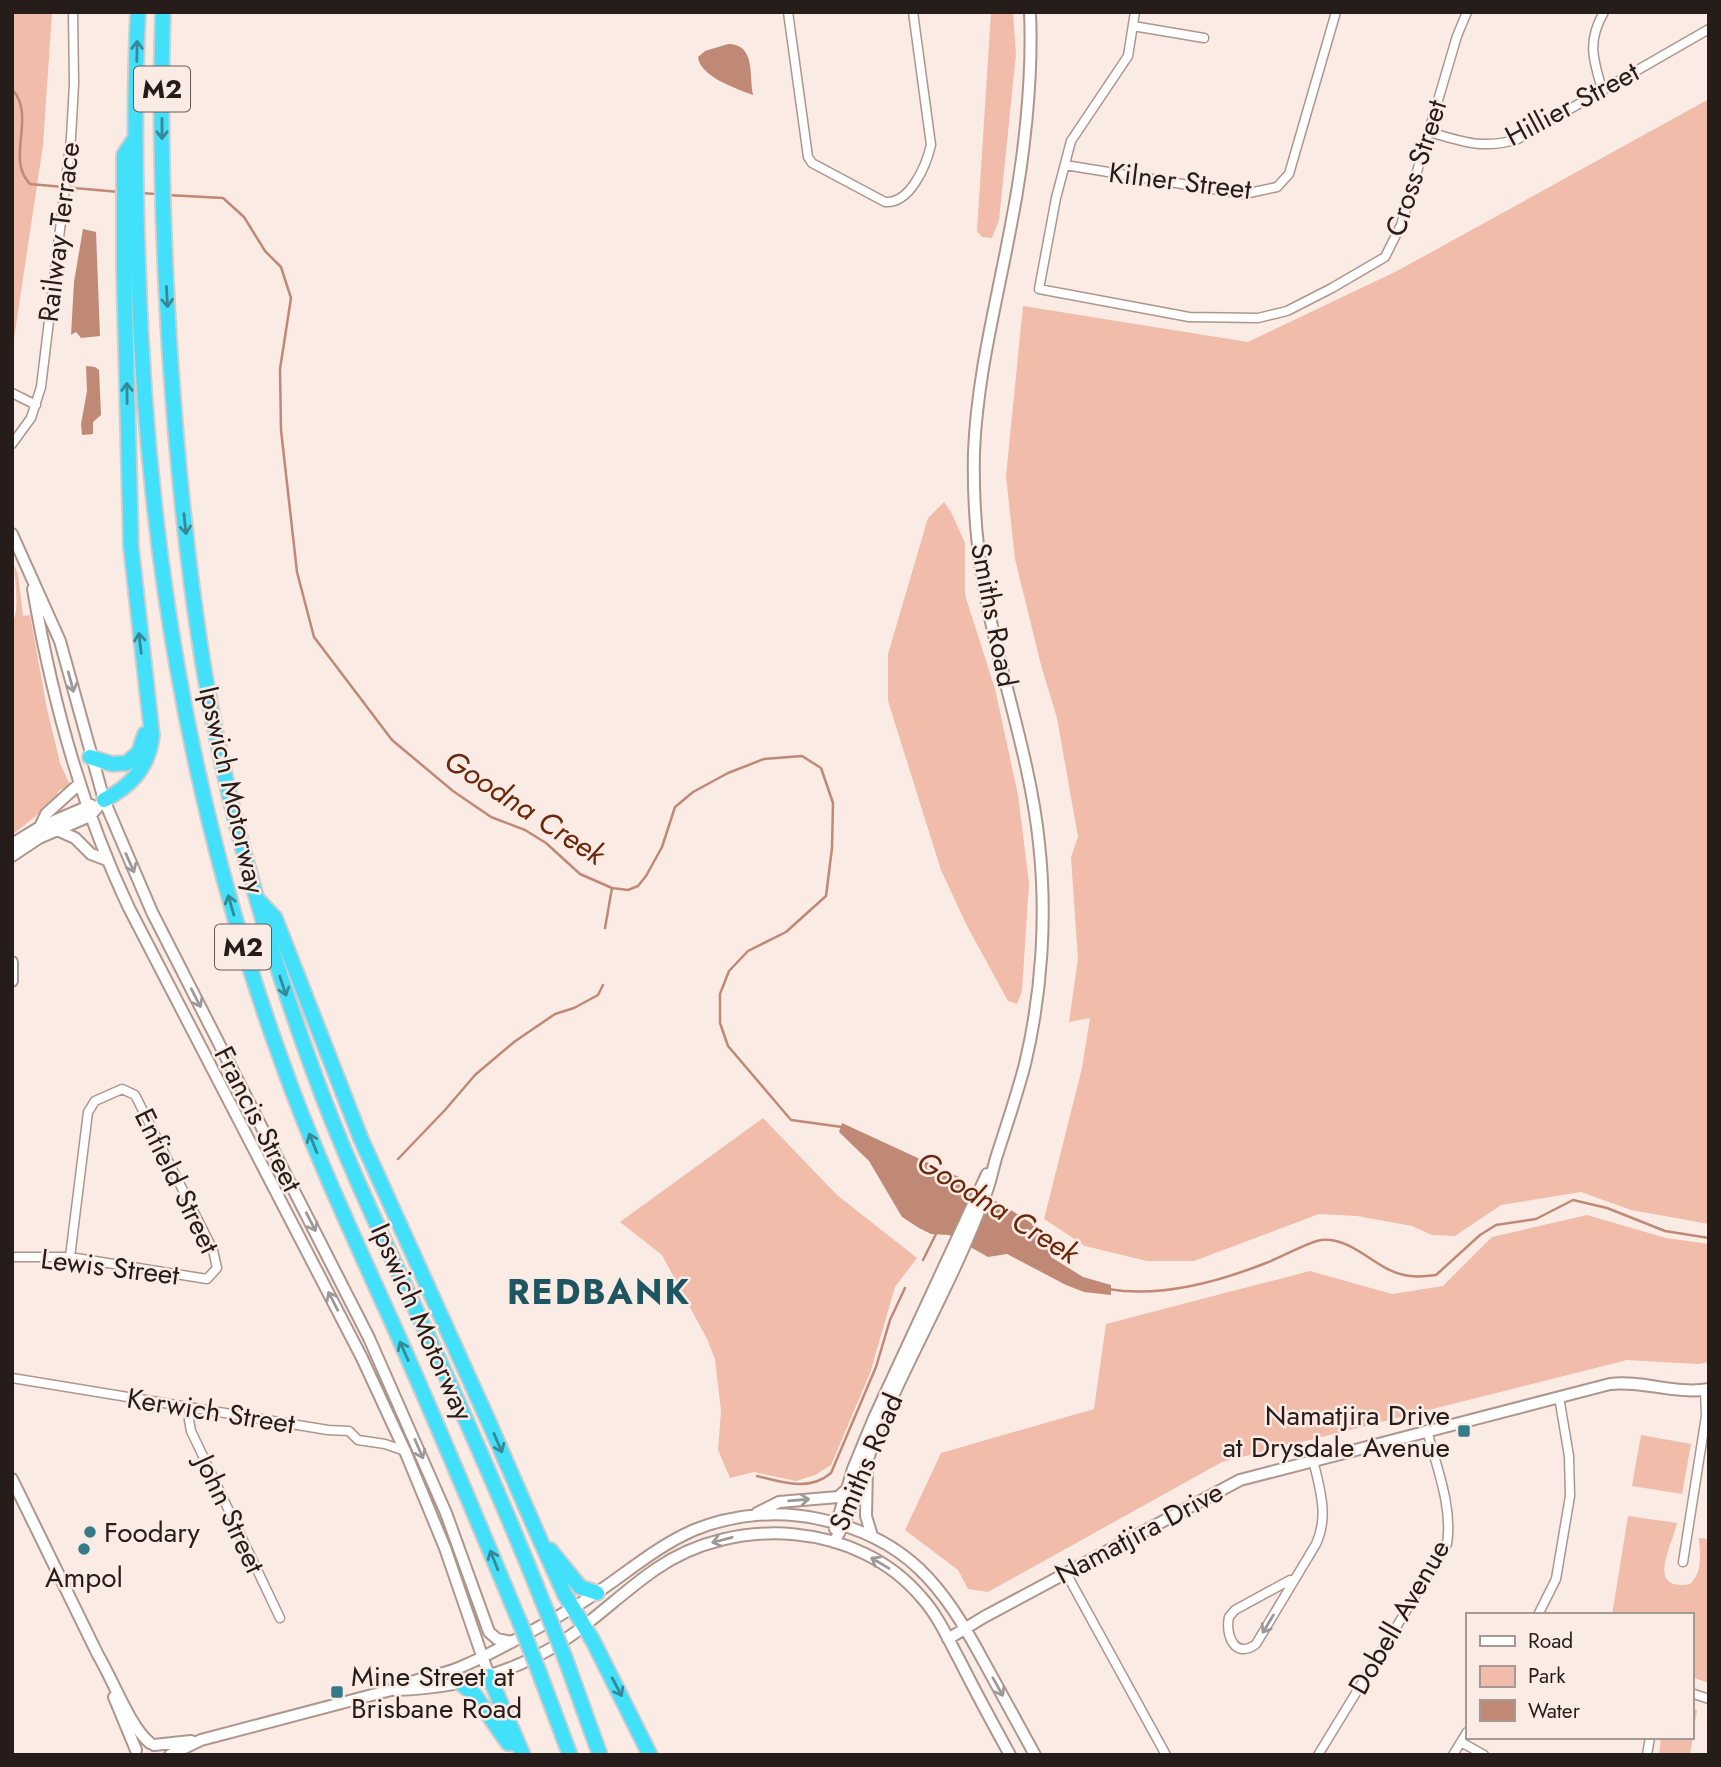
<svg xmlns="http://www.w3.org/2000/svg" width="1721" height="1767" viewBox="0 0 1721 1767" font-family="Jost,sans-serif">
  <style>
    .green { fill: #f1bca9 }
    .water { fill: #c08975 }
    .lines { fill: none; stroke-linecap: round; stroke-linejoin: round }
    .stream { stroke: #c08975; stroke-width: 2.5 }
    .street-casing { stroke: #af968d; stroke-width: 11 }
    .secondary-casing { stroke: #af968d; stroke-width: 14 }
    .highway-casing { stroke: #cfcdcc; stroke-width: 18 }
    .street { stroke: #fff; stroke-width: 8 }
    .secondary { stroke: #fff; stroke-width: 10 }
    .highway { stroke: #43e0fb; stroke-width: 14 }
    .highway-bridge-casing { stroke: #cfcdcc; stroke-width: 18; stroke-linecap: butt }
    .highway-bridge { stroke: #43e0fb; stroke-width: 14 }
    .oneway { stroke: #368895 }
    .oneway2 { stroke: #9d9998 }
    .poi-dot { fill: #347a87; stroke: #fbebe5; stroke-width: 2.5 }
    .labels { text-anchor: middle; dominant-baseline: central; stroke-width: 5; stroke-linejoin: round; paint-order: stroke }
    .shield { fill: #fbebe5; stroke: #665a56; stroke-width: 2 }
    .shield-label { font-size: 26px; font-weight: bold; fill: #261c19 }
    .street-label { font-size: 28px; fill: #261c19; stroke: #fbebe5 }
    .poi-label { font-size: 28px; fill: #261c19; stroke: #fbebe5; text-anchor: start }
    .water-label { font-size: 30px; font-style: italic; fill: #6b280b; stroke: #fbebe5 }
    .district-label { font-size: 35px; font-weight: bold; letter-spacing: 2px; fill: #1d5660; stroke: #fbebe5 }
  </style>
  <rect width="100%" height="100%" fill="#fbebe5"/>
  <path class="green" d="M12,12H52L43,145L12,352Z
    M991,12H1013L1016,54L999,220L992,238L982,237L977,231Z
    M1709,99V1224L1631,1210L1581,1192L1501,1205L1455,1236L1432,1235L1412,1226L1357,1216L1319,1214L1194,1261H1147L1085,1246L1044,1219L1082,1068L1090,1018L1069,1022L1078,959L1071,857L1078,837L1057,718L1041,665L1015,559L1006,476L1023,306L1248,342L1397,271Z
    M944,502L951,512L965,543V595L995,689L1018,795L1029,883L1022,991L1017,1004L1008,1001L966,924L941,870L888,701V654L928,518Z
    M14,565L18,574L23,616L30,615L47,709L60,763L69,783L65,792L61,789L57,793L61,796L12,835V623C20,611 15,582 14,565Z
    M763,1118L837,1195L917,1258L895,1287L870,1373L831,1465L815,1475L796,1481L754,1472L730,1478L718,1450L721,1411L715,1359L707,1339L662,1255L620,1222Z
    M1587,1215L1666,1238L1709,1244V1362L1698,1364L1627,1360L1222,1462L988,1592L968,1589L958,1570L905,1530L941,1453L1094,1409L1106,1324L1310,1271L1392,1294L1443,1286L1492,1237Z
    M1641,1435L1691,1444L1682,1494L1632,1486Z
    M1628,1516L1677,1523C1673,1544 1644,1592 1690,1584C1703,1572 1700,1554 1699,1538L1709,1539V1683L1691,1677V1615H1612Z
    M1691,1708L1697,1710L1690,1755H1659L1661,1737H1691Z"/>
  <path class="water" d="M728,44C756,44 749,76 753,95C737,89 699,76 698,57L705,51Z
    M83,229L96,232L100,336L81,338L76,332L71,335L74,282Z
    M86,366L95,367L99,370L101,415L93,422V434L82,435L81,424L87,391Z
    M842,1123L959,1177L968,1190L1000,1203L1042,1230L1051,1257L1083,1277L1111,1285V1295L1084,1292L1066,1285L1007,1254L988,1257L949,1235L931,1234L919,1228L902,1217L869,1161L839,1132Z"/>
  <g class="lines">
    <path class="stream" d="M12,89C37,116 5,159 30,184L119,192
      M139,193L157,194
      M167,195L223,198L244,217L265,251L281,267L291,298L280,369L281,430L297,572L314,637L392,740L453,791L491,817L525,830L546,843L580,874L612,888L628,890L638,886L646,876L662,847L675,807L693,792L728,773L764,759L802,756L821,768L833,803L832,848L826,896L786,932L748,951L729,971L720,994V1023L728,1046L791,1120L842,1127
      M605,928L612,888
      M398,1159L445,1110L475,1075L514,1042L555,1014L574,1008L598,995L603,985
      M923,1260L937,1232
      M1108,1289C1160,1298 1218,1282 1266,1263C1280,1258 1308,1242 1321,1240C1354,1237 1374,1269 1404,1275C1415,1278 1426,1276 1436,1275L1480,1235L1496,1225L1536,1219L1573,1200L1607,1208L1665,1231L1709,1238
      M757,1476C781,1482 809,1492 831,1473L876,1367L890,1320L905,1288"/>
    <defs>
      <path id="street" d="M788,12L808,157L812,163L885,202C910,204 926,166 931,145L913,12
        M1135,12L1128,56L1071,141L1056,198L1039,289L1189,317L1258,318L1287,311L1332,288L1385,257L1401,225L1408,202L1457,36L1467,12
        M1133,26L1204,38
        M1602,89C1593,59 1587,41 1604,12
        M1429,132C1465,142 1480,149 1516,140L1709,29
        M1065,165L1244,194L1277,187L1289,174L1336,12
        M12,393L36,405
        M12,444L31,418L41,387L71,138L74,84L73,12
        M12,1257H70L207,1279L217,1268L213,1250L135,1095L122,1089L95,1101L88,1112L70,1257
        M12,1378L328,1430L349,1431L358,1440L385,1444L405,1451
        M191,1408L189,1420L191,1431L280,1618
        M1683,1562L1706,1416L1705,1390
        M1066,1573L1166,1755
        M1294,1580H1290L1235,1610L1229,1617C1225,1635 1235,1660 1256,1644L1316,1544C1329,1516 1320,1489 1313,1460
        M1538,1615L1556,1579L1570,1496L1569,1456L1559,1397
        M1691,1693L1709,1699
        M1461,1742L1484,1755
        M1318,1755L1447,1544C1453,1507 1436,1466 1427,1430
        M1453,1755L1467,1732
        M1647,1755L1650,1737"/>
      <path id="secondary" d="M12,534L60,641L104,800L152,912L369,1338L446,1513L489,1632L497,1639L512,1642
        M33,589C52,700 81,807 129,908L362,1358L405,1451L445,1548L489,1676
        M40,827L46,814L79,784
        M57,830L75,838L91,854L107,860
        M12,844L40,827L91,805
        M12,856L39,838L90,816L104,800
        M12,962V981
        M867,1468L866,1516L872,1536
        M12,1479L98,1655C113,1680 130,1727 150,1743
        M757,1513L779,1502L838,1497L846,1490
        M835,1529L853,1469L874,1418L987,1174
        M834,1542C858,1502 867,1452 887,1409C919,1338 959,1267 986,1193C991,1181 993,1167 997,1155C1007,1124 1017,1095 1025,1064C1042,993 1047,915 1039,843C1030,756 999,673 984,587C976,543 973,497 974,452C977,375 997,301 1011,225C1024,160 1033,79 1030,12
        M948,1639L984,1617L1240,1480L1610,1384C1643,1380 1676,1395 1709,1389
        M394,1690C444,1689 492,1679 537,1656C582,1634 615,1597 656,1569C735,1514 859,1522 922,1598C939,1617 948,1639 960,1661C976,1693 993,1724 1010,1755
        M114,1697L136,1750
        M154,1745L191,1741
        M170,1755L201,1740L391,1690C413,1678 438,1677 461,1667C498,1651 534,1630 569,1610C613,1586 648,1550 694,1530C733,1514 778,1510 819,1519C908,1538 943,1586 984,1662C1001,1693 1018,1724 1035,1755"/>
      <path id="highway" d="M138,12C134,96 135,181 138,265C146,540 188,805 283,1065C315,1155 356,1242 395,1329C438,1426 479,1524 520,1623
        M163,12C159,126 163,241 170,355C177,460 187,566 204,670C227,808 266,942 314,1073C346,1162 388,1248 427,1334C469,1425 509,1517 546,1610
        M90,757L112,764L127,763L139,752L145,734
        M104,800C131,786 149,767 152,735L131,547L124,269V155L135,138
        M259,901L275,918L361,1139L487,1418L541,1542L565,1595L593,1641L650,1755
        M550,1550L580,1587L597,1593
        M565,1658L600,1755
        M539,1672L570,1755
        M489,1676L523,1755
        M460,1683L474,1694L508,1743L517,1744"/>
    </defs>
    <use href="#street" class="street-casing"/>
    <use href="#secondary" class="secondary-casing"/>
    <use href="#highway" class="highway-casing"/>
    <use href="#street" class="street"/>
    <use href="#secondary" class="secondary"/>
    <use href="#highway" class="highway"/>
    <defs>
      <path id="highway-bridge" d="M546,1610L565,1658
        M520,1623L539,1672"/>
    </defs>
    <use href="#highway-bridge" class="highway-bridge-casing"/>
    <use href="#highway-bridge" class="highway-bridge"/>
  </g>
  <defs><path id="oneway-shaft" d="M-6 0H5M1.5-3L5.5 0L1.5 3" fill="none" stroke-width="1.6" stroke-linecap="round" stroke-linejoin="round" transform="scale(1.75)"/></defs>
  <g class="oneway">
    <use href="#oneway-shaft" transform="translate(137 51) rotate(-89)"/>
    <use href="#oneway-shaft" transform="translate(162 129) rotate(90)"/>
    <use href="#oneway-shaft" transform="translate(167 297) rotate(87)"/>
    <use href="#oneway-shaft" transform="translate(127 393) rotate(-91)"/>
    <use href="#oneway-shaft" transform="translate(185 524) rotate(84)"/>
    <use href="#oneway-shaft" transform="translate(140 643) rotate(-97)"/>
    <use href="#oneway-shaft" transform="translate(231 905) rotate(-106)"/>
    <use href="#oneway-shaft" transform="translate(283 986) rotate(72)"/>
    <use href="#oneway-shaft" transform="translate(313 1143) rotate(-112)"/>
    <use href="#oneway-shaft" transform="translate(404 1351) rotate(-114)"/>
    <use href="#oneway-shaft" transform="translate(498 1443) rotate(67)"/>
    <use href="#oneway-shaft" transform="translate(494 1560) rotate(-112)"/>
    <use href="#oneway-shaft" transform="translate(617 1687) rotate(62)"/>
  </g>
  <g class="oneway2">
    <use href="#oneway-shaft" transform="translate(71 682) rotate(75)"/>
    <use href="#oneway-shaft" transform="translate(130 863) rotate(66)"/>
    <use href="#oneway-shaft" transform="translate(196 998) rotate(63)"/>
    <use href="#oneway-shaft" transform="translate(311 1222) rotate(63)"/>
    <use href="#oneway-shaft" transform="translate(333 1301) rotate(-117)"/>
    <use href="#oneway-shaft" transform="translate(419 1449) rotate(67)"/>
    <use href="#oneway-shaft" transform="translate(799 1500) rotate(-5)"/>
    <use href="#oneway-shaft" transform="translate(722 1540) rotate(165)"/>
    <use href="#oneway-shaft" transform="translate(880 1563) rotate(-149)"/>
    <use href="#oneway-shaft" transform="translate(1268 1624) rotate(121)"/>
    <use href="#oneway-shaft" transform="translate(998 1687) rotate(61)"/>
  </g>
  <g class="poi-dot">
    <rect x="1457" y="1424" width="14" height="14" rx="3.5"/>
    <circle cx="90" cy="1532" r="7"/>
    <circle cx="84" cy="1549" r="7"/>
    <rect x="330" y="1685" width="14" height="14" rx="3.5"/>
  </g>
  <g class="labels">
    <g class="shield">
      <rect x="134" y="66.5" width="56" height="45" rx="5"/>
      <rect x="215" y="924.5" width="56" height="45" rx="5"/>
    </g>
    <g class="shield-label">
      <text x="162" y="89">M2</text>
      <text x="243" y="947">M2</text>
    </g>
    <g class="street-label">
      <text transform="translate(1572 104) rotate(-28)">Hillier Street</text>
      <text transform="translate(1416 168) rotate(-72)">Cross Street</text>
      <text transform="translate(1180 181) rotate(7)">Kilner Street</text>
      <text transform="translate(59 232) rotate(-83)">Railway Terrace</text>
      <text transform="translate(994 615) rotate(79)">Smiths Road</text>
      <text transform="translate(232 790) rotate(77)">Ipswich Motorway</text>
      <text transform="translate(258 1119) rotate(63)">Francis Street</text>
      <text transform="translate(177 1181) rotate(64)">Enfield Street</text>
      <text transform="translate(110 1267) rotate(7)">Lewis Street</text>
      <text transform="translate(422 1322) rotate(66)">Ipswich Motorway</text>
      <text transform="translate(211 1411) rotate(9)">Kerwich Street</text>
      <text transform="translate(866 1462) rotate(-67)">Smiths Road</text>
      <text transform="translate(230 1514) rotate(65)">John Street</text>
      <text transform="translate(1139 1533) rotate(-28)">Namatjira Drive</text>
      <text transform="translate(1399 1617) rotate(-60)">Dobell Avenue</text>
    </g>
    <g class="poi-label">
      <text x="1450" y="1415" text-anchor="end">Namatjira Drive<tspan x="1450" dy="32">at Drysdale Avenue</tspan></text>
      <text x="104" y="1532">Foodary</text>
      <text x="84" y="1577" text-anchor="middle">Ampol</text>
      <text x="351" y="1676">Mine Street at<tspan x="351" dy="32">Brisbane Road</tspan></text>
    </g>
    <g class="water-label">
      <text transform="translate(525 807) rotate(33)">Goodna Creek</text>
      <text transform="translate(998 1207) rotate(32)">Goodna Creek</text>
    </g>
    <g class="district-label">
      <text x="599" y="1292">REDBANK</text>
    </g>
  </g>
  <rect width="1721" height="1767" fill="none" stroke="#261c19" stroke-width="28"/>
  <rect x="1466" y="1613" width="228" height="126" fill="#fbebe5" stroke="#a69893" stroke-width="2"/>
  <rect x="1480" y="1636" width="35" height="10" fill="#ffffff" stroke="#a69893" stroke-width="2"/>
  <text x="1528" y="1648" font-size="21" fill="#261c19">Road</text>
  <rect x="1480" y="1666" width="35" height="21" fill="#f1bca9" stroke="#a69893" stroke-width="2"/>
  <text x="1528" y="1683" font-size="21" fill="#261c19">Park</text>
  <rect x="1480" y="1700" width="35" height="21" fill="#c08975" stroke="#a69893" stroke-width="2"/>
  <text x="1528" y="1718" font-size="21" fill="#261c19">Water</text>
</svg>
